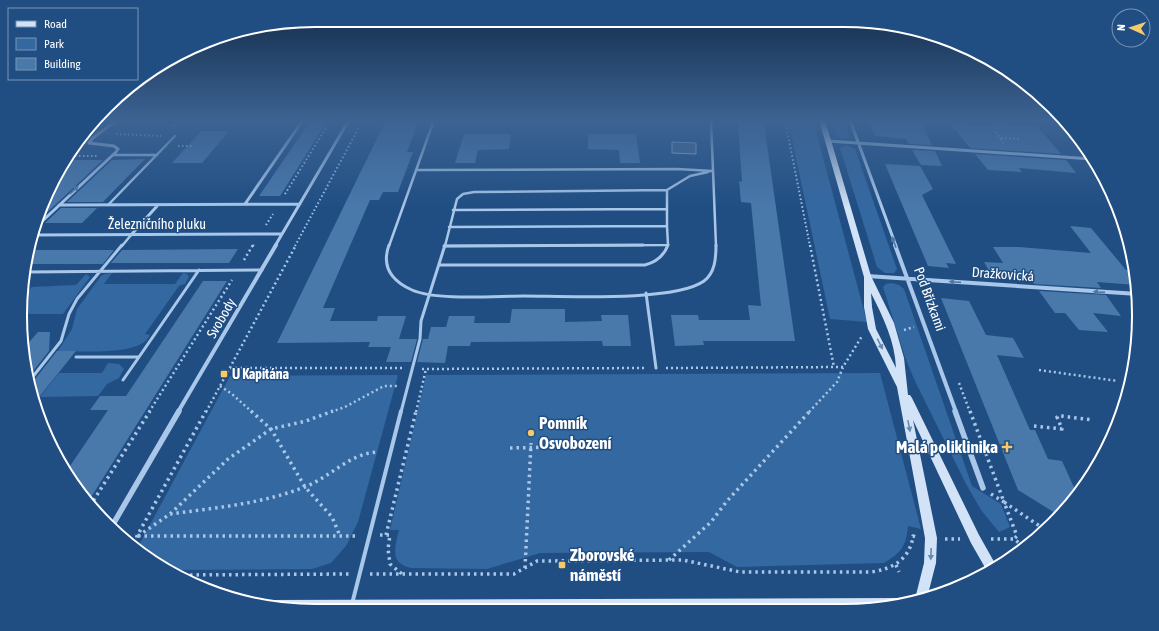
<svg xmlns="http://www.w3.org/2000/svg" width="1159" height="631" viewBox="0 0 1159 631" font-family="'Asap Condensed',sans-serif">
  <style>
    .green { fill: #3468a1 }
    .water { fill: #45678d; stroke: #9bc2ea }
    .building { fill: #4978ab }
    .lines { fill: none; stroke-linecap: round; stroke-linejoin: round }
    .path-far2 { stroke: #a8c7e9; stroke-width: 2; stroke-dasharray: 1.5 2.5; stroke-linecap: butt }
    .path-far1 { stroke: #a8c7e9; stroke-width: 2.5; stroke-dasharray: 2 3; stroke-linecap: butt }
    .path { stroke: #a8c7e9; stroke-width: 3.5; stroke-dasharray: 2.5 4; stroke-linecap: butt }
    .lane-far2 { stroke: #a8c7e9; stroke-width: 2.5 }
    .lane-far1 { stroke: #a8c7e9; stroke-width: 3 }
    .lane { stroke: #a8c7e9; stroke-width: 4 }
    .street-far2 { stroke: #a8c7e9; stroke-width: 3 }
    .street-far1 { stroke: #a8c7e9; stroke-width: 4 }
    .street { stroke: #a8c7e9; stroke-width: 5.5 }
    .secondary { fill: #d3e3f7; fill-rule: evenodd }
    .oneway { fill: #5078a7 }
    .oneway2 { fill: #688ab1 }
    .poi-dot { fill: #f6c969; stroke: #204e83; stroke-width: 1.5 }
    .labels { text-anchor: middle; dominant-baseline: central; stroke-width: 3; stroke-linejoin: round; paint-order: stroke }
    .street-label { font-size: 14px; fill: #fff; stroke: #204e83 }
    .poi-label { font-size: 14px; font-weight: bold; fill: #fff; stroke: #204e83; text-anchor: start }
    .near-poi-label { font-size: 17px; font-weight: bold; fill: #fff; stroke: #204e83; text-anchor: start }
    .rim { fill: none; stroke: #fff; stroke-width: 2 }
  </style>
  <rect width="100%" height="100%" fill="#204e83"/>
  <path class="green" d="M788,120H813L867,322L830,319Z
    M831,120H845L850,138L845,139L837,137Z
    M847,145L855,149L897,269L894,273H885L877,267L840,148Z
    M112,273L104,284H175L183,273L187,274L189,277L185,284L179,286L145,334L150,335C147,340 144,343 139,345C120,354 79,351 58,351L72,329L77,309L101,276L105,274Z
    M86,274L90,277L63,314H23L25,294L32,287L76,285Z
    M892,283L899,285L904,289L972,486L1001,504L1010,527L999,532L981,510L966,484L914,379L905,357L883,287L886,284Z
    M108,363L119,364L124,369L119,378L107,384L98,396L40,397L59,373H102Z
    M880,373L921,529L908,526C906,546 902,552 884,563L737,567L709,552L540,553L487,569L411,568C389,563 395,547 399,530H390L426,375Z
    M398,375L358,522L346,546L331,563L312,569L166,570L138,547L230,376Z"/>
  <path class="water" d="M672,142L696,143V154L672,153Z"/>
  <path class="building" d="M311,120H328L280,196H259Z
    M386,120H419L407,152H413L398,192H383L379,200H370L323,308H335L330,321H377L378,316H406L399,339H417L411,362H386L391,347H368L370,342L277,343Z
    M868,120H920L932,145L909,144L906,139L875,136Z
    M989,120L1008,121L1012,125L1038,127L1061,154L970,148L950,123L993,126Z
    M738,122L764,123L795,341H703L704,345L675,346L671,315H698L699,320H750L748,305L761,306L751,203L741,202L739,181L742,182Z
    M201,131H229L202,163H172Z
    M464,134H511L509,149L478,150L475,163H455Z
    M588,134H636L640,163H620L619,150L588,149Z
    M912,150L935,151L942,166L921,165Z
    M975,154L1066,160L1076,173L1019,168L1022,172L988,170Z
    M145,159L103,202H67L112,160Z
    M66,160H103L38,221L58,178Z
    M885,164L920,166L933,189L922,195L956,264L946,263L949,268L928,266Z
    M61,208H97L82,223H45Z
    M1070,226L1091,228L1126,270H1134L1136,285L1097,282L1101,288L1034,284L1030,278L992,276L984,262L1003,263L993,247H1019L1091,253Z
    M238,249L229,263H111L122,250Z
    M29,250H114L103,264H28Z
    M203,281H227L88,502L68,469L108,410H90L100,396H126Z
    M1039,291L1106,295L1121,316L1093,313L1108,332L1079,330L1065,313H1055Z
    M941,298L969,301L986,335L1013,338L1024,358L997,355L1030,430H1035L1048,459L1062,461L1077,494L1066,511L1060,516L1018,490Z
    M512,309H565V322L602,321L601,315H628L631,346H603L602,341L471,342L470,346H448L445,363L417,362L423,339H428L431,327H446L449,316H475L474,323H510Z
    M38,332H50L49,351L30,375L24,348Z
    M57,351H76L36,401L32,383Z"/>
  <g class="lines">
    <path class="path-far2" d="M785,120L810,246
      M174,126L181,120
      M996,132L1003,143
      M116,134L161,136
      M1001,138L1020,139
      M178,146H193
      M67,156H97
      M285,194L331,120
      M266,225L273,214
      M253,246L254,244
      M295,246L363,120"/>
    <path class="path-far1" d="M810,245L834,367
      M244,260L253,245
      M904,330L914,327
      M230,368H403
      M666,368L843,367
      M422,369L647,368
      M1039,370L1118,381
      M959,383L970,412
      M220,386L232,394L252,412
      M149,412L232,280
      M206,412L296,245
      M331,412L345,407L384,386H398
      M416,412L426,369
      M809,412L837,382L843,367L862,336"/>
    <path class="path" d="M251,411L271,429L305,487L332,517L340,536
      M970,411L1004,502L1044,529
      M1034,426L1062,429L1057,417L1061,416L1093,420
      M510,448L553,447
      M991,494L1004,502L1017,536L1014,539
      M90,506L150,411
      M170,514C214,508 260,504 302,488C329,479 350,452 379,452
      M380,535H390L388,549L390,564L402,574
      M386,535L416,411
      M138,536L170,514L228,459L271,429L306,421L333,411
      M138,536H359
      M945,539H960
      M991,539H1014L1024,547
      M135,544L137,536L206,411
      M669,560L711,522L727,501L810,411
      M896,565L899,572
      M525,568L531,443
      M370,574H514L537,561L683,560L740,572H871C893,569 910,559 913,536L916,537
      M177,575L349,574"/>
    <path class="lane-far2" d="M711,120L716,246
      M113,155H157
      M417,170L677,169L713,171
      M667,190L690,176L708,172
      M108,205L175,136
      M453,210L667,209V226
      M122,246L131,235
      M389,246L434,120
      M444,246L668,245L667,226L449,227
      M445,246L457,199L463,194L474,192L667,190V209"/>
    <path class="lane-far1" d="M389,245C381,267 392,281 412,290C437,301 495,296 524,296C563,296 675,302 704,281C715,273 716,258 716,245
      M444,246L643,245
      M440,265H645C656,262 664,256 668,245
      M27,272L262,270
      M646,293L656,368
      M76,357H139L123,380
      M139,357L199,270
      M31,379L61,341L69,314L77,299L122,245
      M401,412L420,339L421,321L445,245"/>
    <path class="lane" d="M352,604L401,411"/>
    <path class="street-far2" d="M850,120L896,246
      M828,141L1092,159
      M245,204L303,120
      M59,205L300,204
      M36,227L116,152L118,149L114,146L89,143L93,138L117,120
      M32,235L282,234
      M131,235L158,205
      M275,246L349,120"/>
    <path class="street-far1" d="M895,245L956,412
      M867,276L1138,294
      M178,412L276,245"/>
    <path class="street" d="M955,411L983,488
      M112,526L179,411"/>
    <path class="secondary" d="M819,120H825L871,276L894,323L904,358L908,395H910L912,398L979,535L997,567L987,571L971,543L913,420L937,538L936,563L927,598L916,601L915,599L924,563L925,538L897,387L868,329L864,307V277ZM871,293C883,317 895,341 896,368L876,329L872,307Z
      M901,598L905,600L906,603L882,608L296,610L263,605L265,602L269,600Z"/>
  </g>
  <defs><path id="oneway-solid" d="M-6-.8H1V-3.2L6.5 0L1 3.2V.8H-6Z"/></defs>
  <g class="oneway">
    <use href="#oneway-solid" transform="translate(74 190) rotate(-43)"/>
    <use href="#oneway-solid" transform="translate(894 242) rotate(-110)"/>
    <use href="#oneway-solid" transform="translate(955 282) rotate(-176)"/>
    <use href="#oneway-solid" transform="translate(1099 292) rotate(-176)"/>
  </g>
  <g class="oneway2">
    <use href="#oneway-solid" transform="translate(880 344) rotate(63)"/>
    <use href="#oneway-solid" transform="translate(909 426) rotate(79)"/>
    <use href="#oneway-solid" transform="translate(931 554) rotate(92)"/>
  </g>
  <linearGradient id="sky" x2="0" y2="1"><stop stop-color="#122b48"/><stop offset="0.58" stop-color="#3c6393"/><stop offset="1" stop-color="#3c6393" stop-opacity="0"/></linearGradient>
  <rect width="1159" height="208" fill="url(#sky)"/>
  <g class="poi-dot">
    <rect x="220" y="370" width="8" height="8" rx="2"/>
    <circle cx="531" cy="433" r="4"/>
    <path d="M1005 441h4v4h4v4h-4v4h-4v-4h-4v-4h4z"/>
    <rect x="558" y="561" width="8" height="8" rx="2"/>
  </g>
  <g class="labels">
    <g class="street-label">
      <text x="157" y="224">Železničního pluku</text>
      <text transform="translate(1003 274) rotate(4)">Dražkovická</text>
      <text transform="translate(930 299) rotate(70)">Pod Břízkami</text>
      <text transform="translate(221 318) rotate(-60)">Svobody</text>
    </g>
    <g class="poi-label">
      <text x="232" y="374">U Kapitána</text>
    </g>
    <g class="near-poi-label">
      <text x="539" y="423">Pomník<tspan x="539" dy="20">Osvobození</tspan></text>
      <text x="998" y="447" text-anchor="end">Malá poliklinika</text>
      <text x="570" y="555">Zborovské<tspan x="570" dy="20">náměstí</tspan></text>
    </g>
  </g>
  <path d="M0 0H1159V631H0ZM315 27H844A288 288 0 0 1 1132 315V316A288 288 0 0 1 844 604H315A288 288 0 0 1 27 316V315A288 288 0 0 1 315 27Z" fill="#204e83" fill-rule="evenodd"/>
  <path class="rim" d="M315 27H844A288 288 0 0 1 1132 315V316A288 288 0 0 1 844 604H315A288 288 0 0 1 27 316V315A288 288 0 0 1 315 27Z"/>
  <rect x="8" y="8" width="130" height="72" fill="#204e83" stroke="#7995b5"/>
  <rect x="16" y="21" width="20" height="6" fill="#d3e3f7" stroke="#7995b5"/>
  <text x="44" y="28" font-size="12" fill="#ffffff">Road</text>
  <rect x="16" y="38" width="20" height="12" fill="#3468a1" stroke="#7995b5"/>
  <text x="44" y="48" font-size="12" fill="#ffffff">Park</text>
  <rect x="16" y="58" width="20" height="12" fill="#4978ab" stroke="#7995b5"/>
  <text x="44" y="68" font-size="12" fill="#ffffff">Building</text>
  <g transform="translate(1131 28) rotate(273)"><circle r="19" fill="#204e83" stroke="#7995b5"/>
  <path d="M0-3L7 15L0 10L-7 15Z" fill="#f6c969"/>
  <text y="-6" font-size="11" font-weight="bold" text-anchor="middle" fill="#ffffff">N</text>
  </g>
</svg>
